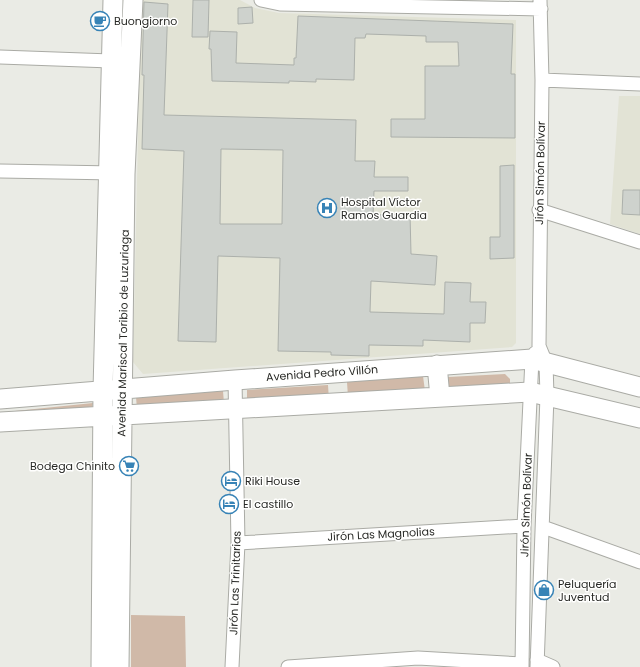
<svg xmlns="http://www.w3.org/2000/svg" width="640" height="667" viewBox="0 0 640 667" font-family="Poppins,sans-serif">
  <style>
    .built { fill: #e2e3d5 }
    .green { fill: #d0b9a8 }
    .building { fill: #ced2cd; stroke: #acb0ab; fill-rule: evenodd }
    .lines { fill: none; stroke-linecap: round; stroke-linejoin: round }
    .street-casing { stroke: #aaaba5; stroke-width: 15 }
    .secondary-casing { stroke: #aaaba5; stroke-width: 21 }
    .street { stroke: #fff; stroke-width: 13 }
    .secondary { stroke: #fff; stroke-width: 19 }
    .labels { text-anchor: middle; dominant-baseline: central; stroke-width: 3; stroke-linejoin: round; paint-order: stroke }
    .poi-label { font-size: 11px; fill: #282926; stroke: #fffffe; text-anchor: start }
    .street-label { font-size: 11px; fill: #282926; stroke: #fffffe }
  </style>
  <rect width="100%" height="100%" fill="#eaebe5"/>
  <path class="built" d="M141,0H240L255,8L279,13L516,20V343L512,347L143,374L133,362Z
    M619,96H640V234L610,224Z"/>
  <path class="green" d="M505,374L510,379V385L449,391L448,377Z
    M423,376L425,391L348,397L347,382Z
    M328,385L329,400L247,403V390Z
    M223,391L224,403L137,409L136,397Z
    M93,403L91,414L15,416V411Z
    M131,615L185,616L186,667H131Z"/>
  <path class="building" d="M193,0H209L208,37H192Z
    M144,2L168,4L164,115L356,120L355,161H375L374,177H408V191H374L373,215L410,214L411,254L437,256L435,285L371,281L370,312L444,314L445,282L471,283L470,302H486L485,323H470V342L423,340V346L369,345V356L331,355V352L278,351L280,258L218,256L216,342L178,341L184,151L142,149L144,75H142ZM221,149L283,150L282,224H220Z
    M252,7L253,23L238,24V8Z
    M298,16L513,24L511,74H515V138L391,137V119H425V66H459L458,42H426V36L366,34L365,38H355L354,80L316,79V82L289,81V83L212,81L211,49H209L210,31L237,32L236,63L294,65V58H296Z
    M514,165V258L490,259V237H500V166Z
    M623,190H640V215L622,214Z"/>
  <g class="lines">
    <defs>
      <path id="street" d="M261,0L280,4L541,9
        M0,57L111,61
        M542,80L640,84
        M0,171L115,173
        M539,210L640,242
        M543,527L640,562
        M238,543L524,526
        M537,660L553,667
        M232,667L238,543L235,380
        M288,667L418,658L522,664
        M522,667L524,526L532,359L535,353
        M537,667L547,396L546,363L539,346L542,80L540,0"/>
      <path id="secondary" d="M437,365L440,397
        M0,399L235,380L532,359L640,387
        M0,422L530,392L640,418
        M101,667L103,390L113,0
        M119,667L125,174L133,0"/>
    </defs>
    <use href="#street" class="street-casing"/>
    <use href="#secondary" class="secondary-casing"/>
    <use href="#street" class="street"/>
    <use href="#secondary" class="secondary"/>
  </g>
  <defs>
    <symbol id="cafe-ring" viewBox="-11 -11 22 22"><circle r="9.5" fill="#fffffe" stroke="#3783b6" stroke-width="1.5"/><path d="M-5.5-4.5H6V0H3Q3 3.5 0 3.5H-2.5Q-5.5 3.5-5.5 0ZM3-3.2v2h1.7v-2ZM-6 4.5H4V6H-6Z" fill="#3783b6"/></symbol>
    <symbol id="hospital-ring" viewBox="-11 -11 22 22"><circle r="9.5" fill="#fffffe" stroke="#3783b6" stroke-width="1.5"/><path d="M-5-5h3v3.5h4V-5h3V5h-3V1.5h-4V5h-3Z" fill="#3783b6"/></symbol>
    <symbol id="supermarket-ring" viewBox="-11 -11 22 22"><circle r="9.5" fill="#fffffe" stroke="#3783b6" stroke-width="1.5"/><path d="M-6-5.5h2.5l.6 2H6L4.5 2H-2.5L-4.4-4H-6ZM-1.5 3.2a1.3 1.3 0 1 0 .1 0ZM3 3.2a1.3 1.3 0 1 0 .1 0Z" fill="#3783b6"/></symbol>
    <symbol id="hotel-ring" viewBox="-11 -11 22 22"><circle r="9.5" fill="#fffffe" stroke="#3783b6" stroke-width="1.5"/><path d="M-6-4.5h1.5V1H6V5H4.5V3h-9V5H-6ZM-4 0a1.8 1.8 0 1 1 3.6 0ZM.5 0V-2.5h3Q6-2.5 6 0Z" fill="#3783b6"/></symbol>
    <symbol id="shop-ring" viewBox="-11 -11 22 22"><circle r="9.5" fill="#fffffe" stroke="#3783b6" stroke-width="1.5"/><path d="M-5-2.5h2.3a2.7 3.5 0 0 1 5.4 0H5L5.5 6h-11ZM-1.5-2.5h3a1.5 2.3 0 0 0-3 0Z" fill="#3783b6"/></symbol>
  </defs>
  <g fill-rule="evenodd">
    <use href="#cafe-ring" x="89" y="10" width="22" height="22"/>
    <use href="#hospital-ring" x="316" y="197" width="22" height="22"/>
    <use href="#supermarket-ring" x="118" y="455" width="22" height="22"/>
    <use href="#hotel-ring" x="220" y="470" width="22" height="22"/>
    <use href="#hotel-ring" x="218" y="493" width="22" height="22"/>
    <use href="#shop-ring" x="533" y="579" width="22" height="22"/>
  </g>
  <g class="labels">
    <g class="poi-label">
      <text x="114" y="21">Buongiorno</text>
      <text x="341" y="202">Hospital Víctor<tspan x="341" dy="13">Ramos Guardia</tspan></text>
      <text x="115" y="466" text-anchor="end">Bodega Chinito</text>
      <text x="245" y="481">Riki House</text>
      <text x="243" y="504">El castillo</text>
      <text x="558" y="584">Peluquería<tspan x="558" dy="13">Juventud</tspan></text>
    </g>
    <g class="street-label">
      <text transform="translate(540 173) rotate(-89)">Jirón Simón Bolívar</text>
      <text transform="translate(123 333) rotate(-89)">Avenida Mariscal Toribio de Luzuriaga</text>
      <text transform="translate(322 373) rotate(-4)">Avenida Pedro Villón</text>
      <text transform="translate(526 505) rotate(-88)">Jirón Simón Bolívar</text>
      <text transform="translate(381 534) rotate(-3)">Jirón Las Magnolias</text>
      <text transform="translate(235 583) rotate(-88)">Jirón Las Trinitarias</text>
    </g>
  </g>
</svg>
